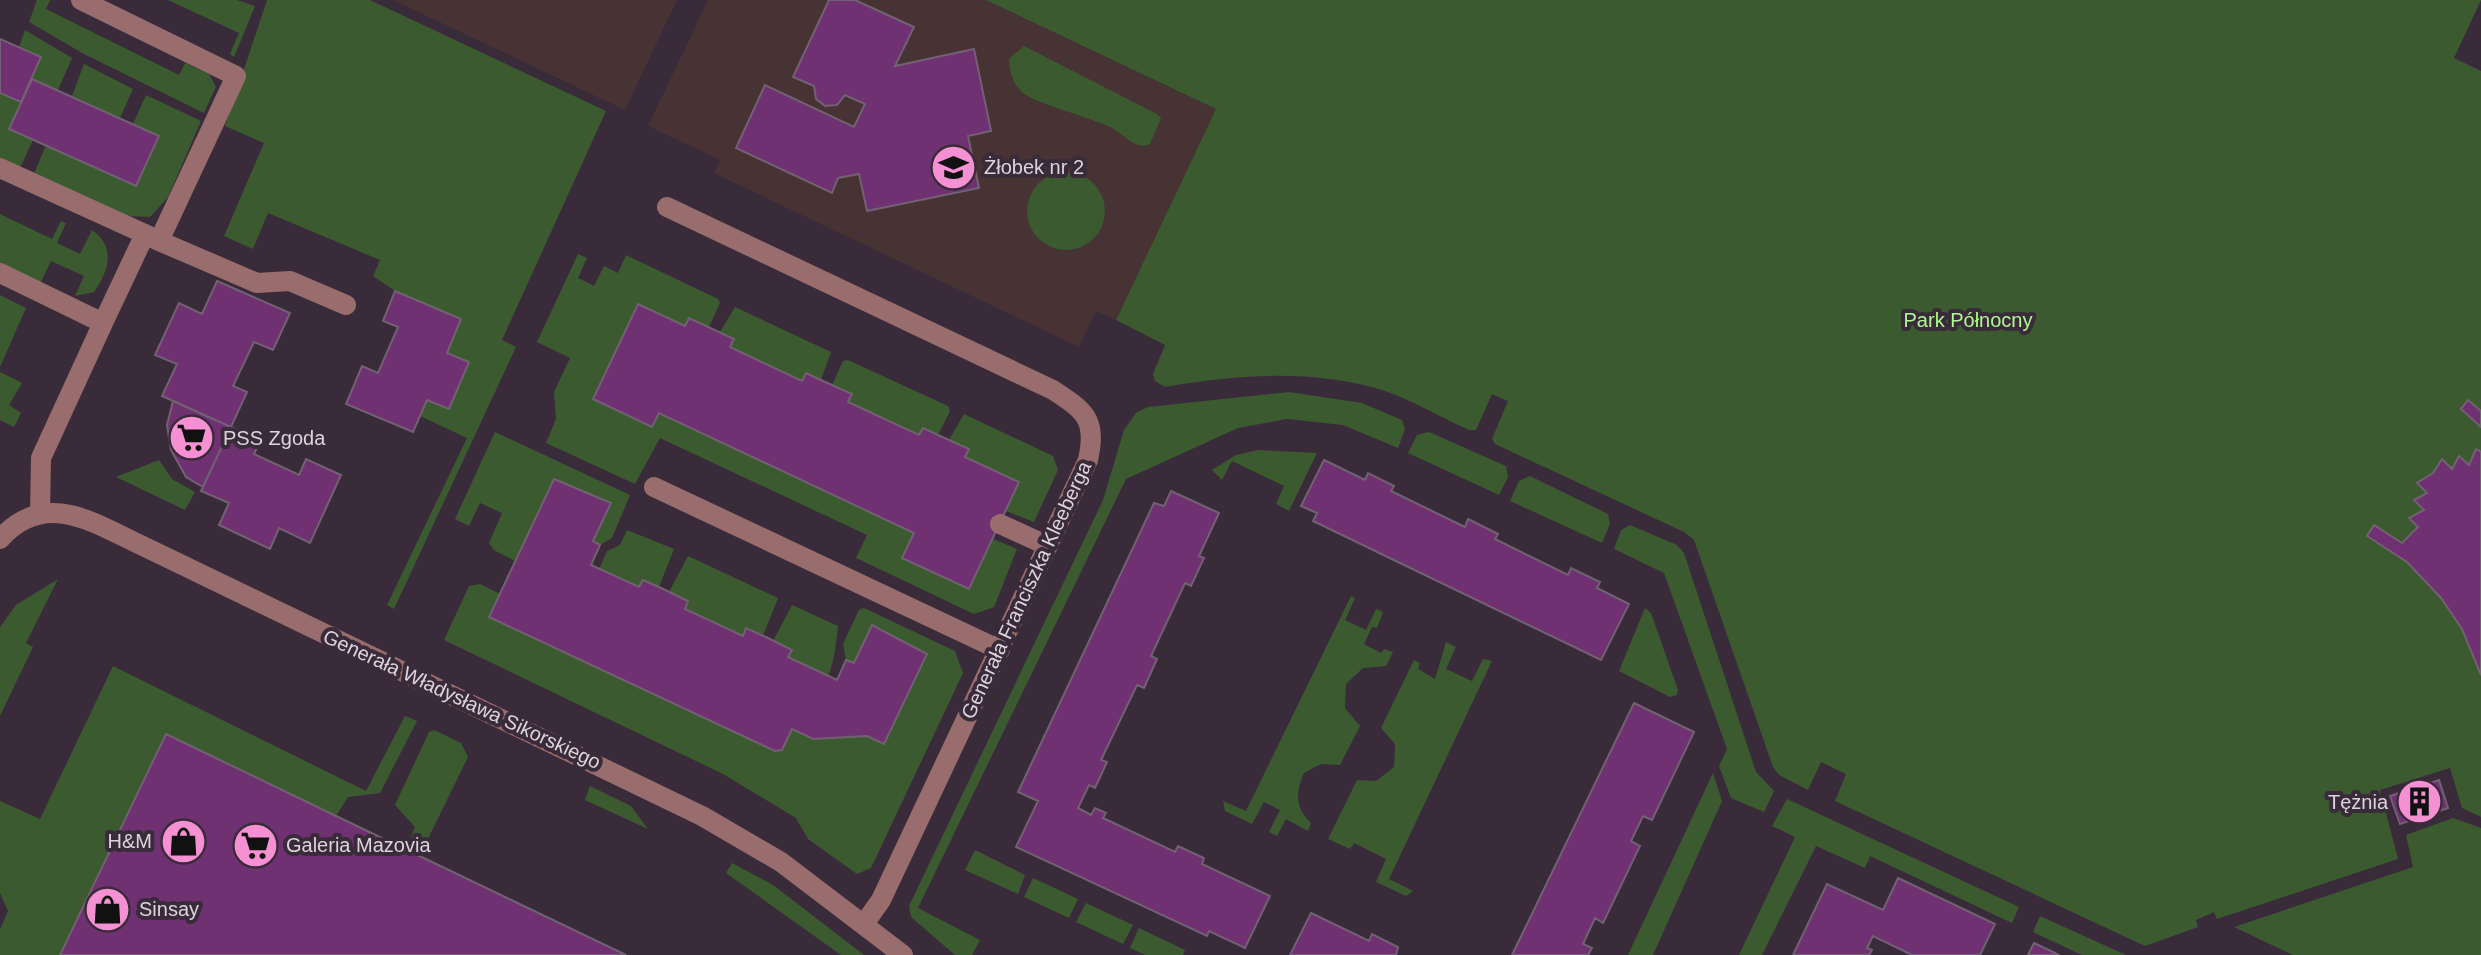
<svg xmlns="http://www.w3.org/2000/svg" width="2481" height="955" viewBox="0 0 2481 955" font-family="Arial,sans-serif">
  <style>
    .education { fill: #473234 }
    .green { fill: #3c5a30 }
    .building { fill: #703172; stroke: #726172; stroke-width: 2 }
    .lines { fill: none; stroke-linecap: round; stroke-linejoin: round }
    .minor { stroke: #996d6d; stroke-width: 20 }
    .labels { text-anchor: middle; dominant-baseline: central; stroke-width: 8; stroke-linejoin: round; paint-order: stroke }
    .poi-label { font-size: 20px; fill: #ddd3dc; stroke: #3a2b3a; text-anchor: start }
    .park-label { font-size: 20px; fill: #aef78e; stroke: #3a2b3a }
    .street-label { font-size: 20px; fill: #ddd3dc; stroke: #3a2b3a }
  </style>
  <rect width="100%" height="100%" fill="#3a2b3a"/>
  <path class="education" d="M393,0H677L625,110Z
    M708,0H986L1216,109L1116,320L1096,311L1079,347L714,173L720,160L648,126Z"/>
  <path class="green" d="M37,0H50L46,9L179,75L185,63L209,74L216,87L204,113L84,54L29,22Z
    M168,0H237L255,6L234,57L230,54L239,33Z
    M267,0H370L606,111L502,340L516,347L394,609L387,605L467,438L420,416L427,400L449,409L469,363L447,353L395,291L373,276L380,260L268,213L253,249L224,236L264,143L225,126Z
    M986,0H2481L2454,58L2481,71V817L2462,808L2450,768L2380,790L2398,859L2217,919L2214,912L2196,920L2198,927L2145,946L1835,801L1846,774L1821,762L1808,790L1779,775L1773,767L1694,540L1684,532L1495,444L1492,439L1508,401L1492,394L1476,430H1469C1442,418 1414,401 1385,391C1315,369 1237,374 1165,387L1155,381L1153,374L1165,345L1116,320L1216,109Z
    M25,30L72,58L58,90L32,79L41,57L19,47Z
    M1024,46L1157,114L1161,118L1150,144C1137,151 1124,135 1112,128C1091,117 1036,104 1023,93C1013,84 1009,72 1009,59Z
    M84,64L133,89L120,118L72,96Z
    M0,93L21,102L10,129L33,140L20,168L0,159Z
    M146,95L201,121L168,197L150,217L126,216L34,174L46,145L136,185L159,136L133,124Z
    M1027 211a39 39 0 1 1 78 0a39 39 0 1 1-78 0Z
    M0,214L52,239L61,221L66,223L57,243L80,254L92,230C116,247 109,271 94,292L75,296L84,276L51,261L39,286L0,267Z
    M578,254L587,258L578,278L594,286L604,266L618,273L626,255L718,299L720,303L709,327L689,318L685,326L638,304L594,399L659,413L914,533L902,558L969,589L993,539L1017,549L994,607L974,614L856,558L867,535L660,438L635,484L546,443L556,419L554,392L570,358L537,342Z
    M0,295L26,308L0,367Z
    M735,307L831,352L821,380L806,373L802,381L730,347L733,338L720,332Z
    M848,360L948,406L950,411L938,435H919L848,402L851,394L832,385L843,361Z
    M0,372L22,383L9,405L21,413L14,427L0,420Z
    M1289,392L1362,403L1402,420L1405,429L1398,448L1343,425L1287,419L1238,428L1126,479L918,908L980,940L972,955H955L911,917L909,906L1103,500L1124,430L1136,413L1148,407Z
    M964,414L1053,456L1058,470L1034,522L1006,511L1019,482L965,457L968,449L949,440Z
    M495,432L630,495L612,538L600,545L593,541L611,503L554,480L515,561L494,550L489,543L502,513L480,503L469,526L455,519Z
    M1429,432L1506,466L1508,477L1499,495L1408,453L1417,435Z
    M1258,450L1317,453L1289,511L1276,504L1284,486L1232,461L1222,480L1212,470L1236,455Z
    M159,460L172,479L195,492L185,510L116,477Z
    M1530,476L1608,514L1610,524L1602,543L1510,501L1519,481Z
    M1630,525L1677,545L1684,553L1756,772L1774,791L1764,812L1731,798L1719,766L1727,749L1664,573L1614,549L1621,530Z
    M627,530L674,549L659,587L643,580L639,587L599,569L607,551L620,545Z
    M688,556L778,598L763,636L747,629L743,636L685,609L688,601L669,592Z
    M58,579L26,643L33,647L0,716V627L16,605Z
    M480,584L500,594L490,617L775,751L782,750L792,729L813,739L867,736L884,744L926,654L872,625L854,663L846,660L843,644L859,610L864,608L955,651L963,673L871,868L857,874L808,839L796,818L723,774L444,640L469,586Z
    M1351,596L1355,598L1345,620L1366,630L1376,609L1383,612L1377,628L1372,627L1364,644L1381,653L1384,649L1393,652L1386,666L1363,668L1346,684L1345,708L1360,726L1340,765L1321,764L1304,773C1295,794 1295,807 1311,823L1308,831L1286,819L1277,836L1269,832L1280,810L1264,802L1252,824L1225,811L1223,801L1246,811Z
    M792,605L838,626C836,643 835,660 828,676L788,657L792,649L773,641Z
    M1645,608L1651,613L1678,690L1677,695L1670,697L1619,671Z
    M1446,642L1456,647L1446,669L1472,681L1483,659L1492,661L1389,879L1413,891L1406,896L1376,882L1386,859L1354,843L1350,849L1328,839L1357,780L1376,781L1394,767L1395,744L1381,728L1414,660L1420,663L1418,669L1435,679Z
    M113,666L366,791L405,716L417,721L380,793L348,797L336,816L166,734L60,955H0V929L8,911L0,893V801L40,819Z
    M434,730L461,743L468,757L423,849L409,842L415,827L395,805L429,732Z
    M1713,773L1722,801L1653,955H1628Z
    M590,786L631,806L648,829L585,800Z
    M1787,799L2019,907L2012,923L1870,856L1865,868L1816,846L1762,955H1739L1795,837L1772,826Z
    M2453,818L2481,828V955H2293L2234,927L2413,867L2406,835Z
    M975,850L1025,875L1018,894L965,870Z
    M732,863L773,885L864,955H841L726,873Z
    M1033,878L1078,899L1069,918L1024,897Z
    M1086,903L1133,925L1123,944L1076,922Z
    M2040,916L2126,955H2082L2033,932Z
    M1139,928L1185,950L1183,955H1145L1130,948Z"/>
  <path class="building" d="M829,0H855L914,27L895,66L974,49L991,131L968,136L979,188L867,211L859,174L838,178L832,193L736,148L765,85L854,127L865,104L845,95L837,105L825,106L816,99L814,86L793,77Z
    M0,39L41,57L21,102L0,93Z
    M32,79L159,136L136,186L9,129Z
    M217,281L290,313L273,350L254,342L233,386L247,392L231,427L162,396L177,364L155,355L179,303L202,314Z
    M395,291L461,319L447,353L469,362L449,409L427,400L413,432L346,404L362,366L378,373L398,327L383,321Z
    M638,304L685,326L689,318L734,339L730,347L802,381L806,373L821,380L852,394L848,402L919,435L923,428L949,440L969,449L965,457L1019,482L969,589L902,558L914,533L659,413L652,427L593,399Z
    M2468,400L2481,411V427L2461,409Z
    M173,401L231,427L203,487L186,477L171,450L167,425Z
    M231,427L260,441L254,454L299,475L306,459L341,475L310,543L279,528L270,549L219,525L229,503L201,491Z
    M2476,449L2481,452V675L2462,629L2441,598L2407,562L2367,536L2374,525L2402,543L2418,527L2409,518L2424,510L2414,500L2427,493L2417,483L2433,473L2442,459L2452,469L2459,456L2469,465Z
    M1324,460L1365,480L1368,473L1394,486L1391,491L1465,527L1468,519L1498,534L1495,539L1568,575L1571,568L1600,582L1597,588L1629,604L1601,660L1313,521L1317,513L1301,506Z
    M554,479L611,503L593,541L600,545L591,565L639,587L643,580L659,587L688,601L685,609L743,636L746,628L768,638L792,650L788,657L837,680L846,660L854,663L872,625L927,654L884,744L867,736L813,739L792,729L782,750L775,751L489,617Z
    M1171,491L1219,513L1199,556L1204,558L1191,586L1185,583L1151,656L1157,659L1144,688L1137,685L1101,760L1107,762L1095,788L1089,785L1078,808L1091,815L1095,808L1106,813L1103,818L1175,852L1178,846L1204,858L1202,864L1270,896L1245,948L1209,931L1207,936L1016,847L1038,801L1018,792L1154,503L1164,506Z
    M1634,703L1694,732L1652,820L1643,816L1631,841L1640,846L1603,923L1595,918L1583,944L1592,948L1588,955H1512Z
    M166,734L336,816L626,955H60Z
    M2439,780L2448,808L2400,824L2390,796Z
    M1898,878L1995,924L1980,955H1912L1873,936L1867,948L1872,950L1869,955H1793L1827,884L1883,910Z
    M1311,913L1369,941L1372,934L1398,947L1396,955H1290Z
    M2034,943L2059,955H2028Z"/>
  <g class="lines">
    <path class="minor" d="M81,0L236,76L159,241L145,234L103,323
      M0,168L145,234
      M667,207L1053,390C1085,411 1097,419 1088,460L881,900L864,924
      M159,241L257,283L290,281L346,305
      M0,273L103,323L41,458L40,514
      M654,487L1000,650
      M1000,524L1048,546
      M0,539C46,488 95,524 145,547L702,816L781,862L903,955"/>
  </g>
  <defs>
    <symbol id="school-disc" viewBox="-11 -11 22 22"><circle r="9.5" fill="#f591d2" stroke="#3a2b3a"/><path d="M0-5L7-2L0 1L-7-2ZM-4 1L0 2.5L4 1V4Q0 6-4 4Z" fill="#111"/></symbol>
    <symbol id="supermarket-disc" viewBox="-11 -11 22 22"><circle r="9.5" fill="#f591d2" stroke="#3a2b3a"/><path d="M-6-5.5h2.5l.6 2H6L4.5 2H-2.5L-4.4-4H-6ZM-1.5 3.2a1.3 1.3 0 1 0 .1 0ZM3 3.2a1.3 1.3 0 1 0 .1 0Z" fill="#111"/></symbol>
    <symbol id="building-disc" viewBox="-11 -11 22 22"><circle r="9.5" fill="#f591d2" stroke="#3a2b3a"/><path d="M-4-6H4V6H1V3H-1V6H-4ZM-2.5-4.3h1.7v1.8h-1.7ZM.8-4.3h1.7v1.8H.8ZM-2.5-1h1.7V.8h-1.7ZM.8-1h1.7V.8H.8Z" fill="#111"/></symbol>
    <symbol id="shop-disc" viewBox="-11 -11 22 22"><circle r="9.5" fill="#f591d2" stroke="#3a2b3a"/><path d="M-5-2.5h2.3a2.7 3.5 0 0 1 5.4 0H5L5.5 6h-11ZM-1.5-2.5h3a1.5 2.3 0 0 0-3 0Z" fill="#111"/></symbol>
  </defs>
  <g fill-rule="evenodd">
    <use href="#school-disc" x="928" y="142" width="51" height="51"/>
    <use href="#supermarket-disc" x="166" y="412" width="51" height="51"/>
    <use href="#building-disc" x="2394" y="776" width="51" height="51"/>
    <use href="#shop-disc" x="158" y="816" width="51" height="51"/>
    <use href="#supermarket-disc" x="230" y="820" width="51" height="51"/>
    <use href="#shop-disc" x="82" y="884" width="51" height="51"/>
  </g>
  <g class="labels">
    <g class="poi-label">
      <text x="984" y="167">Żłobek nr 2</text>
      <text x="223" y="438">PSS Zgoda</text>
      <text x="2388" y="802" text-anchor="end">Tężnia</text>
      <text x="152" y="841" text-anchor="end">H&amp;M</text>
      <text x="286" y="845">Galeria Mazovia</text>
      <text x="139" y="909">Sinsay</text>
    </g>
    <g class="park-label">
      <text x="1968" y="320">Park Północny</text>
    </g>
    <g class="street-label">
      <text transform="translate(1026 590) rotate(-65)">Generała Franciszka Kleeberga</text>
      <text transform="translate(462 699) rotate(25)">Generała Władysława Sikorskiego</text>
    </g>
  </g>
</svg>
